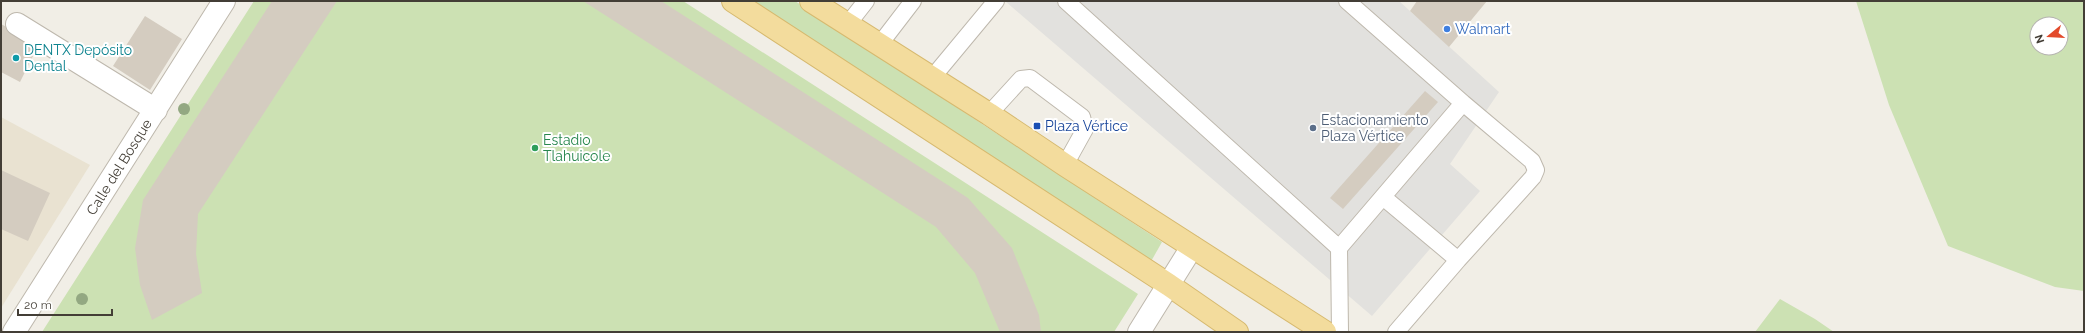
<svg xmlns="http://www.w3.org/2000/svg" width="2085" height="333" viewBox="0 0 2085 333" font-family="Raleway,sans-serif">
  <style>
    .education { fill: #e9e2d1 }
    .green { fill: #cce1b3; fill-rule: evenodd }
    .parking { fill: #e2e1de }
    .building { fill: #d4ccc0 }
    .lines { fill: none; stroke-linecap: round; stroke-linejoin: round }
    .lane-casing { stroke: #beb8ad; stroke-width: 18 }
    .street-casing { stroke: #beb8ad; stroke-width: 24 }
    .primary-casing { stroke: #d6b96f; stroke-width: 24 }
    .lane { stroke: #fff; stroke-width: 16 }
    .street { stroke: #fff; stroke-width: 22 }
    .primary { stroke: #f3dc9d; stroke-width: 22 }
    .tree { fill: #93a882 }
    .shop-dot { fill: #3f7fe0; stroke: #fff; stroke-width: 1.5 }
    .culture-dot { fill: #0f9aa8; stroke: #fff; stroke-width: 1.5 }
    .transit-dot { fill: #1a4fb4; stroke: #fff; stroke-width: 1.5 }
    .service-dot { fill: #5c6f8a; stroke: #fff; stroke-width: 1.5 }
    .leisure-dot { fill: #2e9e5b; stroke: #fff; stroke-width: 1.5 }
    .labels { text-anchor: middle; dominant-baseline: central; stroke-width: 4; stroke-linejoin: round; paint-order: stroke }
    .shop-label { font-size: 14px; fill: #366cbe; stroke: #fff; text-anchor: start }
    .culture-label { font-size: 14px; fill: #0d838f; stroke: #fff; text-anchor: start }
    .service-label { font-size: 14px; fill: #4e5e75; stroke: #fff; text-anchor: start }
    .transit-label { font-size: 14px; fill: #164399; stroke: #fff; text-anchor: start }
    .leisure-label { font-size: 14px; fill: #27864d; stroke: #fff; text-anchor: start }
    .street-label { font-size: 14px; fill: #433e36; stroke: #fff }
  </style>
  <rect width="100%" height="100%" fill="#f1eee6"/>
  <path class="education" d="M1,117L90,165L1,308Z"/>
  <path class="green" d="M254,1H683L1138,294L1114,332H42Z
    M743,1H795L1162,242L1149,265Z
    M1856,1H2084V291L2055,287L1948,246L1889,105ZM2037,24H2061V48H2037Z
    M1780,299L1815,319L1834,332H1755Z"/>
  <path class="parking" d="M1005,1H1399L1499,92L1450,164L1480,191L1372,316Z"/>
  <path class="building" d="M272,1H337L198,214L196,254L202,293L152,320L140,285L135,248L143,200Z
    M583,1H661L968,198L1012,248L1039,315L1041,332H1000L975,273L936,227Z
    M1417,1H1487L1449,47L1410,11Z
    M145,16L182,39L150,90L113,66Z
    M1,24L39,44L20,82L1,72Z
    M1425,91L1438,102L1343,209L1330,198Z
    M1,170L50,193L28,241L1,229Z"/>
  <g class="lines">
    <defs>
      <path id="lane" d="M1066,1L1339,248
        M848,24L866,1
        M880,44L913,1
        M932,78L996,1
        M989,114L1021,79L1030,78L1082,117L1085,129L1065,165
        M1383,197L1458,260
        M1340,332L1339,248L1463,103L1347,1
        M1396,332L1458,260L1533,177L1536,170L1532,161L1463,103"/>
      <path id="street" d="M17,24L156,110
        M14,332L224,1
        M1139,332L1192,247"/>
      <path id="primary" d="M733,1L1169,285L1237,332
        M811,1L989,114L1065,165L1325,332"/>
    </defs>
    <use href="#lane" class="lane-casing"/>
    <use href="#street" class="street-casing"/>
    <use href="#primary" class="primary-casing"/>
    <use href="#lane" class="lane"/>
    <use href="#street" class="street"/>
    <use href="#primary" class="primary"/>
  </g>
  <g class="tree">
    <circle cx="184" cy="109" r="6"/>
    <circle cx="82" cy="299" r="6"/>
  </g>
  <circle class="shop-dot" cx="1447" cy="29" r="4"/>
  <circle class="culture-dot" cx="16" cy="58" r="4"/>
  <rect class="transit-dot" x="1033" y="122" width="8" height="8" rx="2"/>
  <circle class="service-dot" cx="1313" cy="128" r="4"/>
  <circle class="leisure-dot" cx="535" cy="148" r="4"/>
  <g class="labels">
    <g class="shop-label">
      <text x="1455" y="29">Walmart</text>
    </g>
    <g class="culture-label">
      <text x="24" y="50">DENTX Depósito<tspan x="24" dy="16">Dental</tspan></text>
    </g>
    <g class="service-label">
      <text x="1321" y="120">Estacionamiento<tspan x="1321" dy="16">Plaza Vértice</tspan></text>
    </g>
    <g class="transit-label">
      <text x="1045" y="126">Plaza Vértice</text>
    </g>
    <g class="leisure-label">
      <text x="543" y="140">Estadio<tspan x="543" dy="16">Tlahuicole</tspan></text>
    </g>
    <g class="street-label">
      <text transform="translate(119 167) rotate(-58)">Calle del Bosque</text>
    </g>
  </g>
  <rect width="2085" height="333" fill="none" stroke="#433e36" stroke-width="4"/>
  <g transform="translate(2049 36) rotate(252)"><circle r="19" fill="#ffffff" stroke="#b4b2af"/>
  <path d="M0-3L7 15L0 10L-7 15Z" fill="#e34a2b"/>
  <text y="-6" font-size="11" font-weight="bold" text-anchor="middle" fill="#433e36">N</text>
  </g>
  <path d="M18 309v6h94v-6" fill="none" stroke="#433e36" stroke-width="2"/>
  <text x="24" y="309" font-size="12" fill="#433e36" stroke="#ffffff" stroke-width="3" paint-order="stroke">20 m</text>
</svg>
